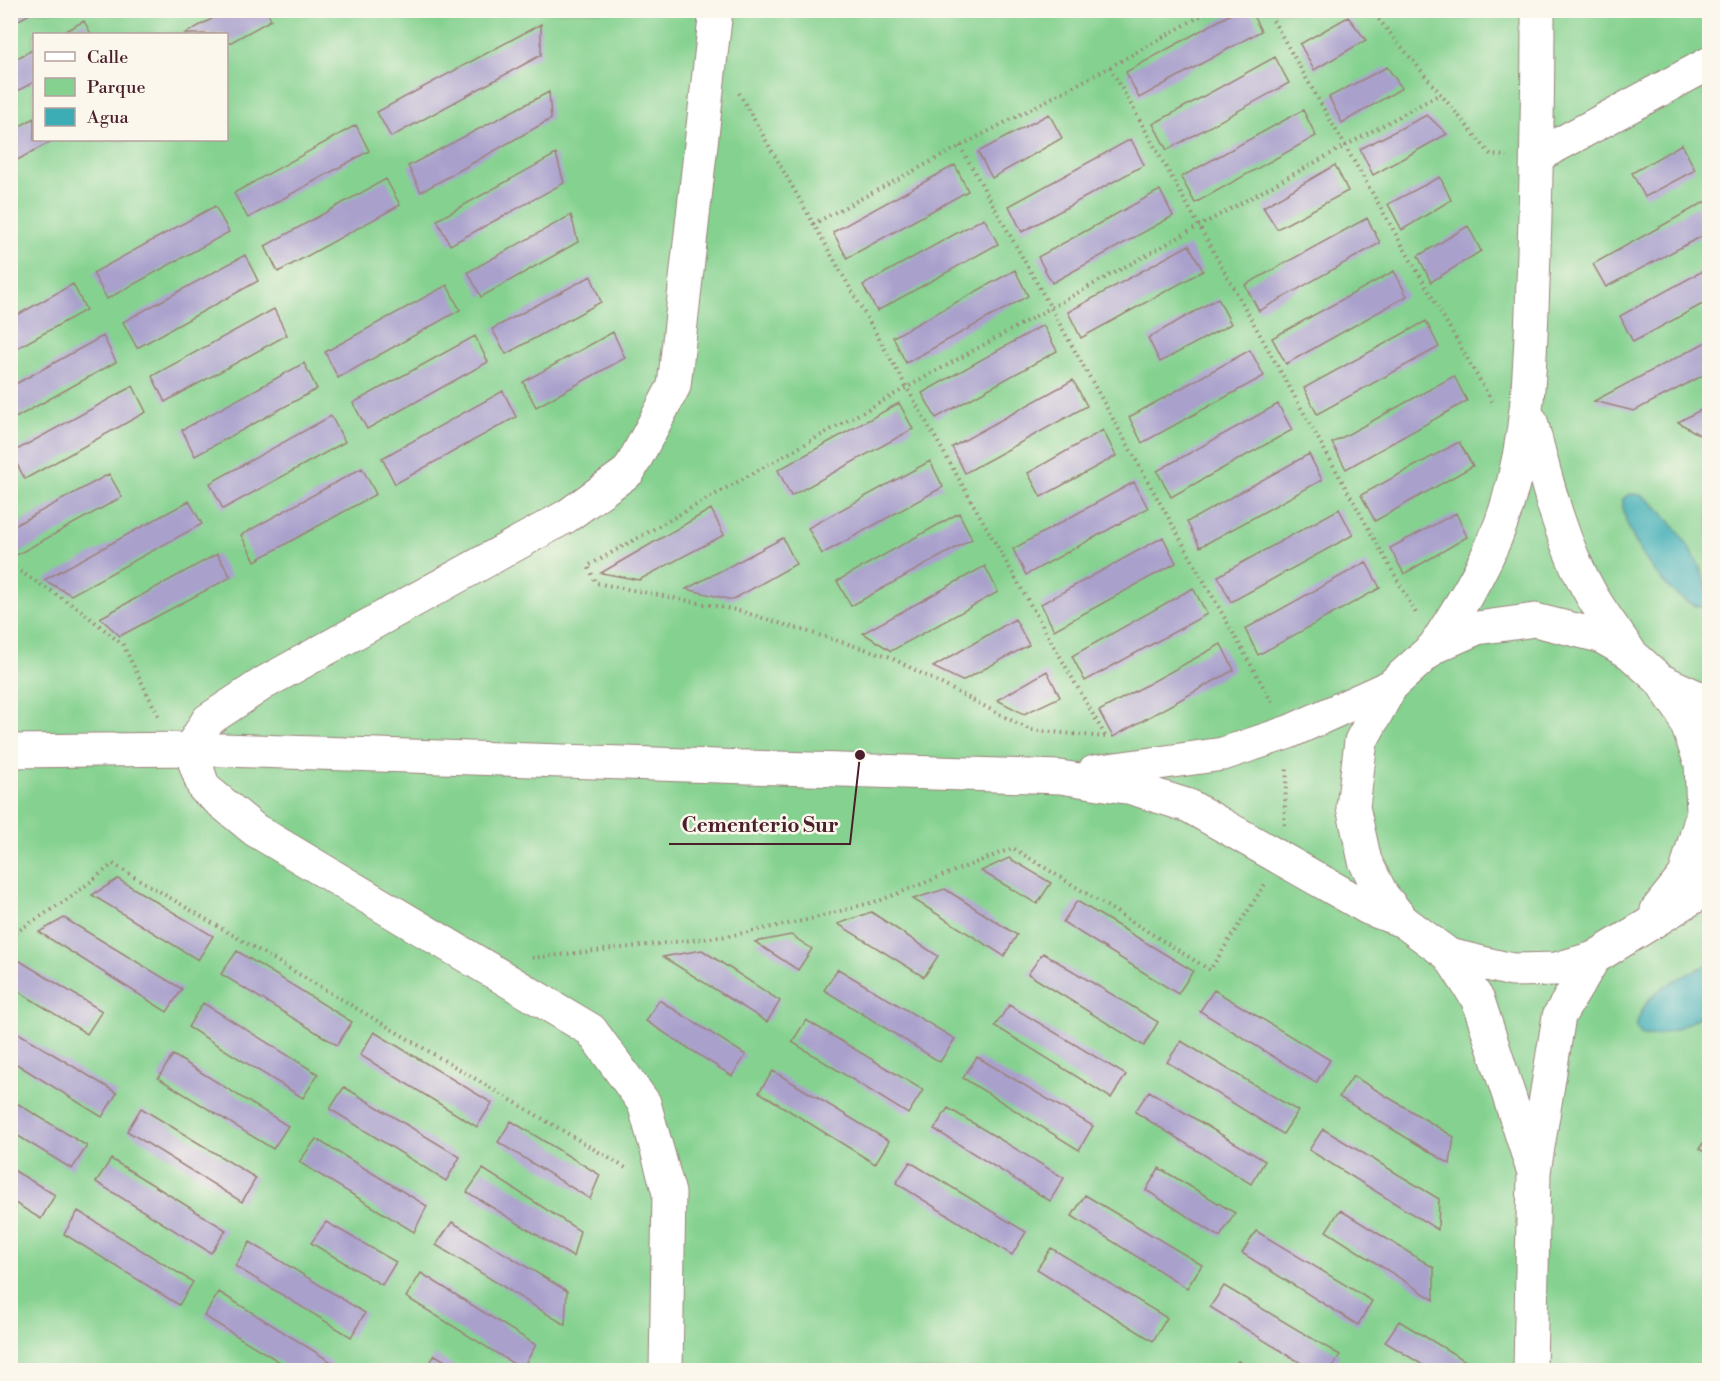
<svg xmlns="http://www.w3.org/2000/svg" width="1720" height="1381" viewBox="0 0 1720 1381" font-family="'Libre Bodoni',serif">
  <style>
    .green { fill: #85d290; stroke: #68785e; stroke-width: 1.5; fill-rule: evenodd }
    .water { fill: #3cadb5; stroke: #436670; stroke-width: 1.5 }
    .building { fill: #a9a0cc }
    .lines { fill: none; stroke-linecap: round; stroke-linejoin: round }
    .minor-casing { stroke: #9c827a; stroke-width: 35 }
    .path { stroke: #9c827a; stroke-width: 4; stroke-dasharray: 1.5 4.5; stroke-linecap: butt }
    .minor { stroke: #fff; stroke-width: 33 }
    .leader { fill: none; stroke: #4a1f2b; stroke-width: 2 }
    .callout-dot { fill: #4a1f2b; stroke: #fbf7ec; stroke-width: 2 }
    .callout-label { font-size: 21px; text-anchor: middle; font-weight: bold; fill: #4a1f2b; stroke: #fbf7ec; stroke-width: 5; stroke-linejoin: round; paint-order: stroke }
  </style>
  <rect width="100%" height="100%" fill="#fbf7ec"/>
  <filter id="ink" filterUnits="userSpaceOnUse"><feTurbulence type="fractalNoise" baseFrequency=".0167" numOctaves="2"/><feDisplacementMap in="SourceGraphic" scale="12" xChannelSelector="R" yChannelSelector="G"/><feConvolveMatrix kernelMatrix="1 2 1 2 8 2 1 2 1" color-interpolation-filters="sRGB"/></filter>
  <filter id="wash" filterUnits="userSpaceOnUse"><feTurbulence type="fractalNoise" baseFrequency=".008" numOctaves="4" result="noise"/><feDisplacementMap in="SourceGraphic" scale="24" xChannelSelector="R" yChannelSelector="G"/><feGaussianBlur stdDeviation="1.35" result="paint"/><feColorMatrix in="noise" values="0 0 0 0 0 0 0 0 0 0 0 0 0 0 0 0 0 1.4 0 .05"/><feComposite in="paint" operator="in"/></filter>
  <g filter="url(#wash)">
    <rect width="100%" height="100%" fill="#eee6c9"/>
    <path class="green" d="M10,11H1709V1370H11ZM34,34H226V140H34Z"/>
    <path class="water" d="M1629,494C1634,494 1639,494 1643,496C1667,510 1720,580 1704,607C1671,608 1619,530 1623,499Z
      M1709,964V1011C1688,1023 1667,1038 1642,1035L1636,1028C1644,988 1676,981 1709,964Z"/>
    <g id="blocks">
      <path class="building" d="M10,10H37L10,25Z
        M228,10H267L271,20L226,45V34H184Z
        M1238,10H1250L1261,31L1139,98L1126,72Z
        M1348,17L1366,40L1314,70L1300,44Z
        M84,21L91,34H60Z
        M541,24V55L391,137L377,112Z
        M34,49V82L10,95V62Z
        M1275,57L1289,83L1167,150L1153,124Z
        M1387,67L1402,88L1342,123L1329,97Z
        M549,92L551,119L421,192L408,166Z
        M1303,110L1316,136L1195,203L1181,177Z
        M1049,114L1062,138L992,178L978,152Z
        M1427,115L1447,134L1373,175L1360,149Z
        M34,118V140H54L10,164V132Z
        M356,125L369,151L248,218L234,193Z
        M1131,139L1144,165L1022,232L1009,206Z
        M1682,144L1695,170L1645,197L1632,173Z
        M556,154L564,183L450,245L437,220Z
        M955,165L968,191L847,258L833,232Z
        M1335,165L1348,191L1277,229L1263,207Z
        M1440,177L1451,200L1402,230L1388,204Z
        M386,179L400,205L278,272L265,246Z
        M1160,190L1173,216L1052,283L1038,257Z
        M1710,199V232L1606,287L1593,264Z
        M215,206L229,232L107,299L93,273Z
        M571,215L578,242L481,297L468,272Z
        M984,218L998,244L877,311L863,285Z
        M1367,218L1380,243L1259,311L1245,285Z
        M1468,226L1481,251L1431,282L1418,256Z
        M1189,245L1203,271L1081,338L1068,312Z
        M245,255L258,281L137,348L123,322Z
        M1710,267V300L1633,342L1620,316Z
        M1015,270L1028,296L906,363L893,337Z
        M1394,271L1407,296L1286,364L1272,338Z
        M591,276L601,302L506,354L492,329Z
        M73,284L86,310L10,352V319Z
        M447,285L460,310L338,378L325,352Z
        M1218,298L1231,324L1160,362L1148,338Z
        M274,309L287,335L165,402L152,376Z
        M1426,321L1439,347L1317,414L1304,388Z
        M1043,325L1057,351L936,418L922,393Z
        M613,332L625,358L536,407L523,382Z
        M103,336L116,362L10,421V387Z
        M475,336L488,362L367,429L353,403Z
        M1710,340V372L1634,411L1594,401Z
        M1250,350L1264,376L1142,443L1129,417Z
        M304,363L317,389L195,456L182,430Z
        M1454,376L1467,401L1346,469L1332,443Z
        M1073,380L1087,406L965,473L952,447Z
        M133,386L146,412L25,479L11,453Z
        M503,391L516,417L395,484L382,458Z
        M899,403L913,429L791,496L778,470Z
        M1278,404L1292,430L1171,497L1157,471Z
        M1710,405V437L1706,439L1678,422Z
        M331,416L345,442L223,509L210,483Z
        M1103,430L1116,456L1041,497L1028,473Z
        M1459,442L1473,466L1375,521L1361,495Z
        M1309,454L1322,480L1200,547L1187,522Z
        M930,461L943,487L822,554L808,528Z
        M362,468L376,494L255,561L241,535Z
        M109,474L122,497L13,557L10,556V528Z
        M1134,482L1148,508L1026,575L1013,549Z
        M189,501L202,524L71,595L44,580Z
        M711,509L724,535L639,580L601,573Z
        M1339,509L1353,535L1231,602L1218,576Z
        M959,513L972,539L851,606L837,581Z
        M1456,513L1467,537L1404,574L1390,548Z
        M1163,537L1176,563L1054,630L1041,604Z
        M783,538L796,564L732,600L686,589Z
        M217,554L231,577L120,636L100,618Z
        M1366,562L1380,588L1258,655L1245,629Z
        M985,566L998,592L891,651L863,633Z
        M1193,588L1207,614L1085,681L1072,656Z
        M1015,619L1029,645L962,681L933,667Z
        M1221,644L1234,670L1113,737L1099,711Z
        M1047,671L1060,697L1024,714L997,700Z
        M1009,858L1051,883L1037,904L981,871Z
        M118,879L213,936L198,960L92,895Z
        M945,889L1017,935L1004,956L913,899Z
        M1077,901L1193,971L1178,994L1063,922Z
        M871,912L938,956L924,977L838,924Z
        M64,918L182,989L167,1012L39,932Z
        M791,935L812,949L798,970L755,942Z
        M702,950L780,1001L767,1022L663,957Z
        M237,951L352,1022L337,1045L221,974Z
        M1043,953L1158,1022L1144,1046L1028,974Z
        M10,955L102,1011L87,1034L10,986Z
        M838,969L955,1039L940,1062L824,990Z
        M1214,990L1330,1060L1316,1083L1200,1011Z
        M659,1000L746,1055L732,1076L646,1021Z
        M203,1003L318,1074L303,1098L188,1027Z
        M1009,1005L1126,1075L1111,1098L995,1026Z
        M806,1020L923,1090L908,1114L792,1042Z
        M10,1028L117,1093L102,1117L10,1060Z
        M374,1032L492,1103L477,1127L360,1055Z
        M1181,1041L1298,1111L1283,1134L1167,1062Z
        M173,1055L288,1126L273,1149L158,1078Z
        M977,1057L1093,1126L1079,1150L963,1078Z
        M773,1071L889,1141L875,1164L759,1092Z
        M1353,1076L1454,1137L1450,1164L1339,1097Z
        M344,1087L460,1157L446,1181L330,1109Z
        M1149,1091L1265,1161L1251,1184L1135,1112Z
        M10,1099L87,1146L72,1169L10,1131Z
        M141,1108L256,1178L242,1202L127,1131Z
        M948,1108L1064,1178L1050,1201L934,1129Z
        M511,1121L600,1175L590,1199L498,1142Z
        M1323,1129L1439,1199L1438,1230L1309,1150Z
        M1710,1133V1155L1699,1149Z
        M316,1139L427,1206L414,1232L299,1162Z
        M111,1159L226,1230L211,1253L96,1182Z
        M910,1162L1026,1232L1012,1255L896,1183Z
        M10,1168L55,1195L41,1219L10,1200Z
        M1159,1168L1235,1213L1220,1237L1146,1190Z
        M483,1169L580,1231L573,1257L467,1192Z
        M1085,1195L1202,1265L1187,1288L1072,1216Z
        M1340,1210L1434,1268V1300L1326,1231Z
        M78,1211L193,1282L179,1305L64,1234Z
        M326,1222L396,1262L382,1285L311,1243Z
        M452,1222L567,1291L565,1325L436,1245Z
        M1256,1231L1372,1301L1358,1325L1242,1253Z
        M250,1242L365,1313L351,1337L235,1266Z
        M1051,1248L1167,1318L1153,1341L1037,1269Z
        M421,1273L536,1345L522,1369L406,1297Z
        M1224,1286L1340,1355L1331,1370H1312L1210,1307Z
        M219,1292L333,1363L329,1370H293L204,1316Z
        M1399,1321L1469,1363L1465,1370H1431L1385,1342Z
        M435,1355L461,1370H425Z
        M1238,1361L1253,1370H1232Z"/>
    </g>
  </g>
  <g filter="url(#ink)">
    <use href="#blocks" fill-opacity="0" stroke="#9c827a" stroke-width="1.5"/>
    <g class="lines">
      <defs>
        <path id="minor" d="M1537,156L1710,63
          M1531,421C1546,480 1561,543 1592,596C1603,615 1617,633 1629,651
          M1434,647C1464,601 1493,555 1508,502C1530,429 1530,358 1533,283C1536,192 1538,101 1538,10
          M1662,681L1710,703
          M1391,686L1361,741L1353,807L1365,861L1382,895L1403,921
          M10,751L190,749L1060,777L1132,788L1189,806L1368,908L1403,921L1449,955L1512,970L1556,969L1594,958L1710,887
          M1094,772L1223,754L1289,732L1391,686L1434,647L1477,628L1535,620L1600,636L1630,653L1660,680L1683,714L1701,763L1703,812L1685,875L1657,910
          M1449,955L1478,1000L1532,1167
          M666,1370L669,1193L644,1103L591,1030L255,830L204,788L190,749L208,720L264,683L567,516L629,471L674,386L716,10
          M1530,1370L1534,1172L1559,1016L1594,958"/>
      </defs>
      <use href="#minor" class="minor-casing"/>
      <path class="path" d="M1267,10L1494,405
        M1371,10L1491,155L1507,156
        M1709,10L1710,14
        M1110,67L1417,615
        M739,93L1107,739
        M960,146L1274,706
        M813,224L1110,67L1211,10
        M10,565L79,609L123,645L159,717
        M1105,737L1030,730L888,656L736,610L596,583L588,566C871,406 1155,250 1440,94
        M1284,825L1287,766
        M10,936L71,897L113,864L629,1170
        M532,958L728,936L807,920L881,900L1013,848L1210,970L1265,884"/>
      <use href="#minor" class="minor"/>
    </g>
  </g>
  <path class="leader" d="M860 755L850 844H669"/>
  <circle class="callout-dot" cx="860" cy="755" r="6"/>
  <g class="callout-label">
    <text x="760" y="832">Cementerio Sur</text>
  </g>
  <rect width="1720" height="1381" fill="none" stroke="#fbf7ec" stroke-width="36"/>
  <rect x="33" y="33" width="195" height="108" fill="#fbf7ec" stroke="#b4a19f" stroke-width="1.5"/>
  <rect x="45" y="52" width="30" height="9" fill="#ffffff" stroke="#b4a19f" stroke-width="1.5"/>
  <text x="87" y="63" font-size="18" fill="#4a1f2b">Calle</text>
  <rect x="45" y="78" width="30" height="18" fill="#85d290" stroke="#b4a19f" stroke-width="1.5"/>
  <text x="87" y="93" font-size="18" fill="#4a1f2b">Parque</text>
  <rect x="45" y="108" width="30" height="18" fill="#3cadb5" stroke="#b4a19f" stroke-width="1.5"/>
  <text x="87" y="123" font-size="18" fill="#4a1f2b">Agua</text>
</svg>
